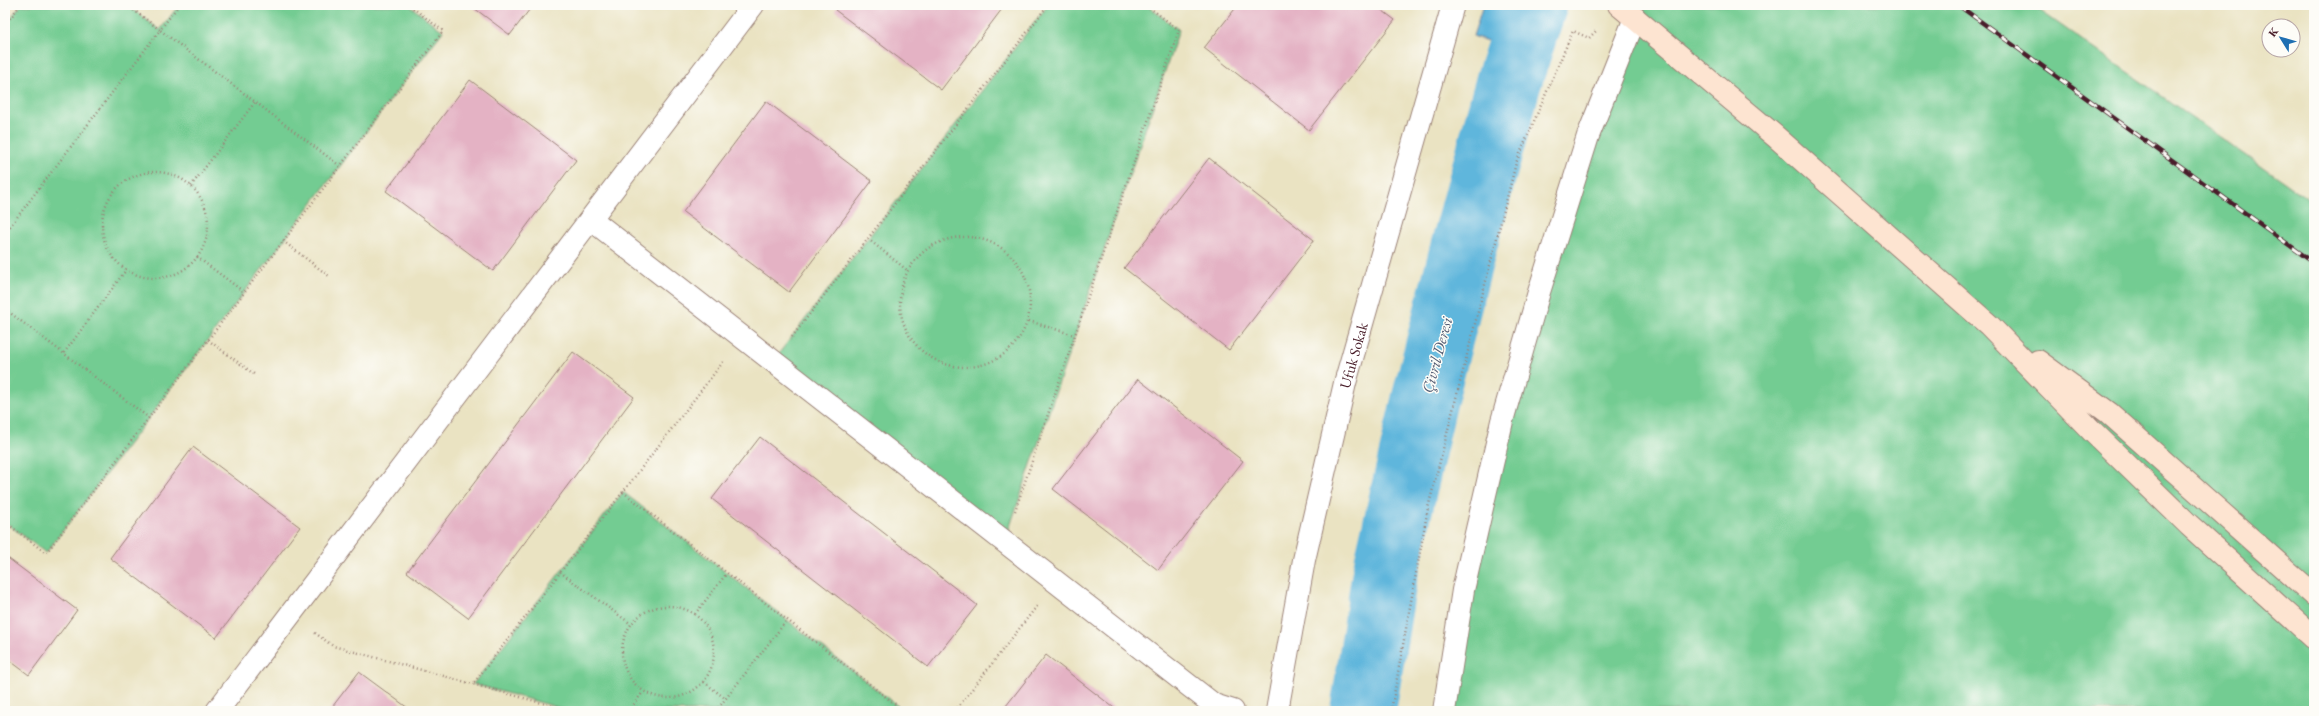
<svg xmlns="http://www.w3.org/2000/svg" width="2319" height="716" viewBox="0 0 2319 716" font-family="'EB Garamond',serif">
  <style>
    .green { fill: #73cc92; stroke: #5e765e }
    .water { fill: #5fb6dc; stroke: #546a84 }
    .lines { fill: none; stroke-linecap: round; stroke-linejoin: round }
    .river { stroke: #5fb6dc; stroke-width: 66 }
    .building { fill: #e4b2c4 }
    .street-casing { stroke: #9a8176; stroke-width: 24 }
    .secondary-casing { stroke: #9a8176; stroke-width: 24 }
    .path { stroke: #9a8176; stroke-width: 2.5; stroke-dasharray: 1 3; stroke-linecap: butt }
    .street { stroke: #fff; stroke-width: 22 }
    .secondary { stroke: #fde4d1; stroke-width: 22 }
    .rail-casing { stroke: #4a1f2b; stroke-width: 4.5 }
    .rail { stroke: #fdfcf7; stroke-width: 3; stroke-dasharray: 9; stroke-linecap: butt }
    .labels { text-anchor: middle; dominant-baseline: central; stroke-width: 3; stroke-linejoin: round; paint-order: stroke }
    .street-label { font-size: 15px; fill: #4a1f2b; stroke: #fdfcf7 }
    .water-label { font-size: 16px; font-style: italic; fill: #525b72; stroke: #fdfcf7 }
  </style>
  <rect width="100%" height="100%" fill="#fdfcf7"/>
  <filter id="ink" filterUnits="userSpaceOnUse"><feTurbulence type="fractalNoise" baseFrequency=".025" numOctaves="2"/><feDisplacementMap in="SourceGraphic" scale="8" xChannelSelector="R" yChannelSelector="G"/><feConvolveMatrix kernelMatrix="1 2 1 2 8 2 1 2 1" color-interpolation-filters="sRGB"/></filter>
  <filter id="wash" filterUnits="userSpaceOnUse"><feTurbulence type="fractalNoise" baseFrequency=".012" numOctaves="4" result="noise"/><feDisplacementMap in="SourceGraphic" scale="16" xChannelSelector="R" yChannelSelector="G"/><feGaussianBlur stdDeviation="0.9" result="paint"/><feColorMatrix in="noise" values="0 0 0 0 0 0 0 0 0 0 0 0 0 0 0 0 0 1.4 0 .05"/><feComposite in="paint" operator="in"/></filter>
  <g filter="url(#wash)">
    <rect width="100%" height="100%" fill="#eae3c2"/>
    <path class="green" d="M21,5H127L160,30L179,5H409L443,31L46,553L5,522V25Z
      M1048,5H1146L1179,30L1005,541L773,361Z
      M1619,5H2032L2314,203V711H1444L1502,421L1635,18Z
      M623,492L904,711H571L473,684Z"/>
    <path class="water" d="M1483,5H1568L1543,60L1473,36Z"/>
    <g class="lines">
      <path class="river" d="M1363,711L1385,573L1424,402L1463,249L1509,80L1534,5"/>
    </g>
    <g id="blocks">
      <path class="building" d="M470,5H533L510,35Z
        M839,5H1005L941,90L835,10Z
        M1238,5H1375L1395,20L1309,130L1204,48Z
        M470,80L576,160L493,271L386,191Z
        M766,101L872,181L789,292L683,212Z
        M1209,158L1314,240L1229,350L1124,268Z
        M573,352L634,397L468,618L407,572Z
        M1138,379L1243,461L1158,570L1053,489Z
        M760,437L977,605L928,667L712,499Z
        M193,447L300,527L216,638L110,558Z
        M5,556L77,610L29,675L5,657Z
        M1046,655L1118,711H1002Z
        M359,672L412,711H329Z"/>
    </g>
  </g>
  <g filter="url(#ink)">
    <use href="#blocks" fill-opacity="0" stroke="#9a8176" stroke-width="1"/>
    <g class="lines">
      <defs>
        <g id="street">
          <path d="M592,220L1214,705L1233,711"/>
          <path d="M217,711L753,5"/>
          <path id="s1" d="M1277,711L1304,560L1345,383L1453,5"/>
          <path d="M1444,711L1463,590L1502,421L1539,292L1588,136L1635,18"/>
        </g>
        <path id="secondary" d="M1619,5L1775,136L1989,325L2092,431L2189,525L2314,638
          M2038,361L2109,413L2314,595"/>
      </defs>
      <use href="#street" class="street-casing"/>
      <use href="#secondary" class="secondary-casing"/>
      <path class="path" d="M127,5L160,30L179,5
        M5,25L20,5
        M102 225a53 53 0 1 1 106 0a53 53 0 1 1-106 0Z
        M191,186L255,102
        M5,233L160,30L340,166
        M900 302a65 65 0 1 1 130 0a65 65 0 1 1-130 0Z
        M868,239L907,270
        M283,241L329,276
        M197,257L244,292
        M5,309L149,418
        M1029,321L1074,335
        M792,337L1048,5
        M208,340L254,374
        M64,353L126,270
        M723,362L623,492L904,711
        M1015,511L1179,30L1146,5
        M5,522L46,553L443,31L409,5
        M560,572L631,624
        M622 652a46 46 0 1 1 92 0a46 46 0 1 1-92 0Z
        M695,614L727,573
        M315,633L333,646L473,684
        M704,682L726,699
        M571,711L473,684L623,492
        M629,711L643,692
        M716,711L787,620
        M955,711L1037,606
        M1391,711L1428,508L1516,163L1573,31L1589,38L1596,31"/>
      <use href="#street" class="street"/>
      <use href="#secondary" class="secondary"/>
      <defs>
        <path id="rail" d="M1958,5L2314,263"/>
      </defs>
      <use href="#rail" class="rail-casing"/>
      <use href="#rail" class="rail"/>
    </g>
  </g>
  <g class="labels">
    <g class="street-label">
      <text stroke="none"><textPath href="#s1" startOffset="364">Ufuk Sokak</textPath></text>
    </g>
    <g class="water-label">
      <text transform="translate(1437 355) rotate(-75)">Çivril Deresi</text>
    </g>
  </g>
  <rect width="2319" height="716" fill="none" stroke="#fdfcf7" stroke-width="20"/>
  <g transform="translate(2281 38) rotate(307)"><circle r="19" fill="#fdfcf7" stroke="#b5a4a5"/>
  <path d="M0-3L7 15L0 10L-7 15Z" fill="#1f6fb2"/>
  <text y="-6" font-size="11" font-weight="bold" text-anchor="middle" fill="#4a1f2b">K</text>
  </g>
</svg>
